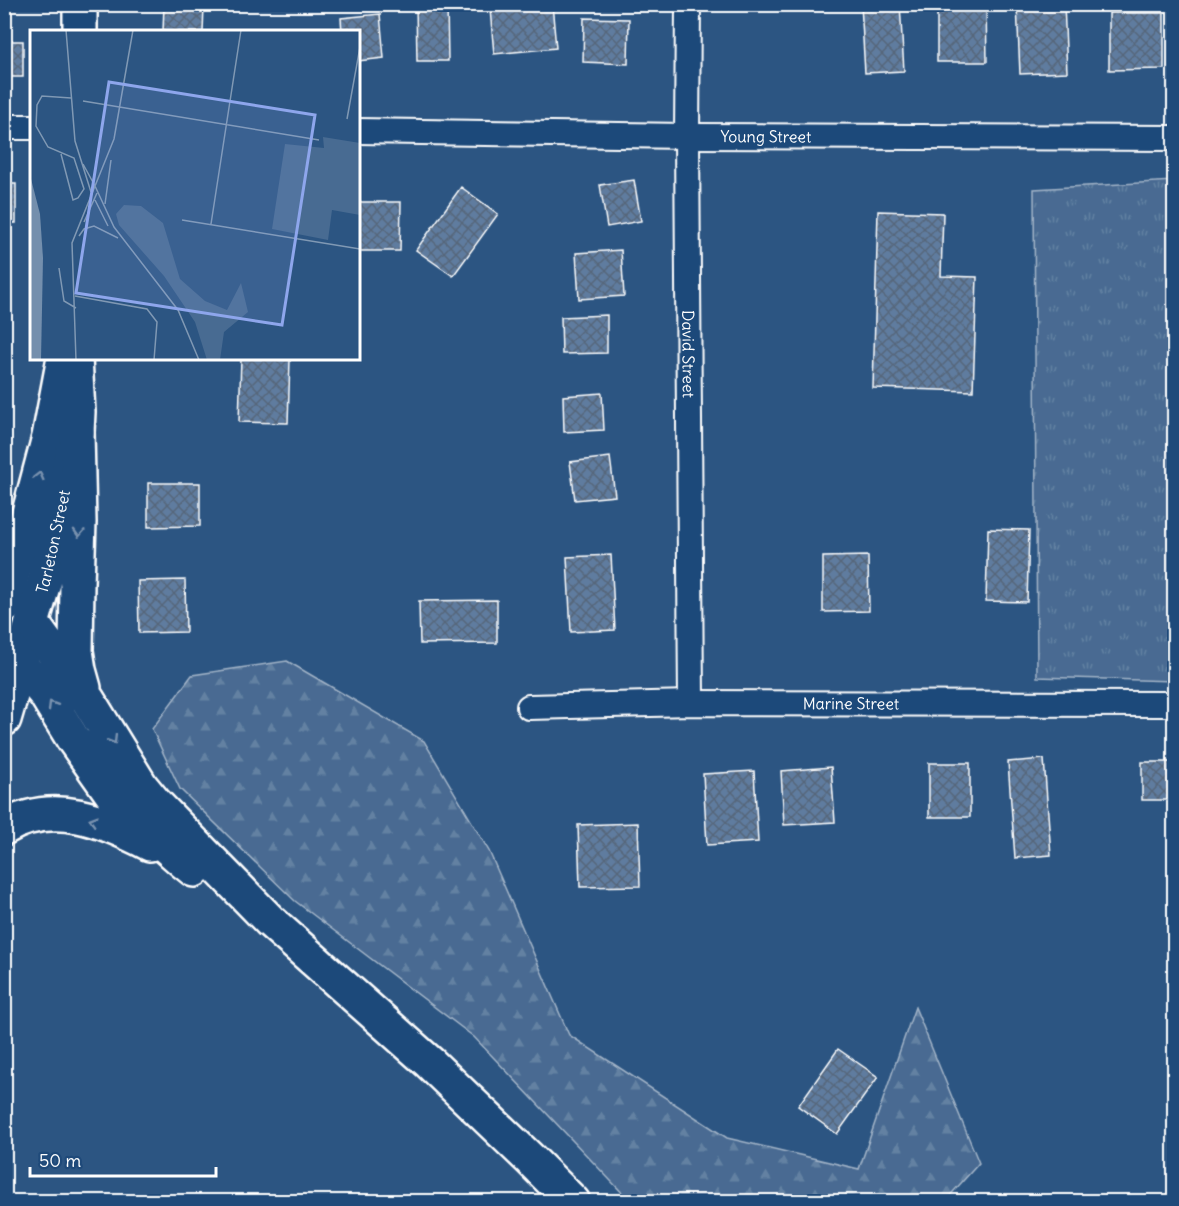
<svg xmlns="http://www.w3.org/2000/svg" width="1179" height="1206" viewBox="0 0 1179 1206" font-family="Delius,sans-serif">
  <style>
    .grass { fill: url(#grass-tufts); stroke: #a4b5c8; stroke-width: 1.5 }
    .forest { fill: url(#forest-firs); stroke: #a4b5c8; stroke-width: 1.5 }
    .building { fill: url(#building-cross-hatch); stroke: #fff; stroke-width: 1.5 }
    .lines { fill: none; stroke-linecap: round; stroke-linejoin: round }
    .minor-casing { stroke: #fff; stroke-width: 28 }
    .secondary-casing { stroke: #fff; stroke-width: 38 }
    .trunk-casing { stroke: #fff; stroke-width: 38 }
    .motorway-casing { stroke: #fff; stroke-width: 38 }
    .minor { stroke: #1f4a7a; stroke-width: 24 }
    .secondary { stroke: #1f4a7a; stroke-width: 33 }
    .trunk { stroke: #1f4a7a; stroke-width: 33 }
    .motorway { stroke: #1f4a7a; stroke-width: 33 }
    .oneway { stroke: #7992af }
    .labels { text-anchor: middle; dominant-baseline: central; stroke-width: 6; stroke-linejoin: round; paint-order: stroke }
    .street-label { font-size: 16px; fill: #fff; stroke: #1f4a7a }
    .inset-road { fill: none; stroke: #8099b4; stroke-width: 1.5 }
    .view { fill: #8ea6ec; fill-opacity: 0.15; stroke: #8ea6ec; stroke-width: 3 }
    .inset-edge { fill: none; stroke: #fff; stroke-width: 3 }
  </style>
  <defs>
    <pattern id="grass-tufts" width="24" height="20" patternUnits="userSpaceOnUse" patternTransform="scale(1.5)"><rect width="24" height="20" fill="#486b92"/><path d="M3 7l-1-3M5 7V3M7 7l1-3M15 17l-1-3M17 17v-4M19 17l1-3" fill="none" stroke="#6381a2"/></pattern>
    <pattern id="forest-firs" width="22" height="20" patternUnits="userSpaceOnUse" patternTransform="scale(1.5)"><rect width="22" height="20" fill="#486b92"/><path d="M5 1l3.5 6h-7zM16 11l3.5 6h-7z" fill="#6381a2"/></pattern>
    <pattern id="building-cross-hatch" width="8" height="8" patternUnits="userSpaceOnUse" patternTransform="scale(1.5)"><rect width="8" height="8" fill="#5e7c9f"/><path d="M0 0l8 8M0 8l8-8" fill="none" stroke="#56667a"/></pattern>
  </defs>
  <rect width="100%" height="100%" fill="#2c5582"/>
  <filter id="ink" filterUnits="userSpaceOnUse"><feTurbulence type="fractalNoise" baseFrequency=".0167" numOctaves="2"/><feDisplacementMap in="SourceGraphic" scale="12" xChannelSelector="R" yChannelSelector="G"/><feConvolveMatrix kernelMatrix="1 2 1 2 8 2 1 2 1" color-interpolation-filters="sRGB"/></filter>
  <g filter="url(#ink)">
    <path class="grass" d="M1174,181V681L1037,677L1034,189Z"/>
    <path class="forest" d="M287,661L424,741L489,851L569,1035L727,1138L859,1169L915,1007L979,1163L945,1201H630L474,1037L295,901L180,789L152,729L192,675Z"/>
    <path class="building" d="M416,4H447L448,61H417Z
      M534,4H552L556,48L494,54L490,9Z
      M861,4H900L904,71L865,73Z
      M937,4H986L987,62H937Z
      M1017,4H1064L1067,72L1020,74Z
      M164,5L204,6L203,32H163Z
      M1109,13H1164V69L1109,70Z
      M380,14L384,58L358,61V32H342L341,18Z
      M584,18L629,19L628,64L583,62Z
      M4,41H23V77H4Z
      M634,180L641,221L607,227L600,185Z
      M4,184H16V223H4Z
      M461,187L498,214L453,276L416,250Z
      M358,202H401L400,251H358Z
      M878,211L943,213L941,276L977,277L973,391L873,388Z
      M621,250L624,296L579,299L576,253Z
      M607,315V353L562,354L561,317Z
      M241,358L290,360L288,423L239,422Z
      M602,393L604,430L564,432L563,396Z
      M610,457L615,496L575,500L570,462Z
      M148,483H200V526L148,527Z
      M988,529L1029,530L1027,602L986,601Z
      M611,555L615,630L571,632L567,557Z
      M868,556L869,611L823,612V557Z
      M185,580L186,632L139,633L138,581Z
      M497,600V643L420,644L419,601Z
      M1044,759L1051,855L1015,858L1008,762Z
      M1142,762H1174V800H1142Z
      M929,763H970V817H929Z
      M831,767L835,822L784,825L781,771Z
      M754,771L758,842L707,845L703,774Z
      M638,823L640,886L580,887L578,825Z
      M838,1049L878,1077L837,1134L798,1106Z"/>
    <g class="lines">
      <defs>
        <g id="minor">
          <path id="s1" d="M688,4L687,136L691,703"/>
          <path d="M4,127H32"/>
          <path id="s2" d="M358,131L687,136L1174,138"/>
          <path id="s3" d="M529,707L691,703L1174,704"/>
        </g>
        <path id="secondary" d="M80,32V4"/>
        <g id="trunk">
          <path d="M4,607L49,437L63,363"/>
          <path id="s4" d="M4,719L45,579L77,432L78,412L75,358"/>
        </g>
        <path id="motorway" d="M77,432L79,522L77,584L76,651L79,670L84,688
          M32,623L88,700L141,786L155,803L270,921L430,1063L530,1159L573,1202
          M21,665L46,695L73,739L114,797L136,820L184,862L194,870
          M4,828C53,798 105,821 150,844"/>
      </defs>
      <use href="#minor" class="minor-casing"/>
      <use href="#secondary" class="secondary-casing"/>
      <use href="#trunk" class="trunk-casing"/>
      <use href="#motorway" class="motorway-casing"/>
      <use href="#minor" class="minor"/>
      <use href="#secondary" class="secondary"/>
      <use href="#trunk" class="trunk"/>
      <use href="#motorway" class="motorway"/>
    </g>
    <defs><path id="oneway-chevron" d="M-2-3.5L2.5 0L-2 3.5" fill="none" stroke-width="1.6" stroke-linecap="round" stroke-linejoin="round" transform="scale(1.5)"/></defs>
    <g class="oneway">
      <use href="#oneway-chevron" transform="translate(39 476) rotate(-76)"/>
      <use href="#oneway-chevron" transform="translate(79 533) rotate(93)"/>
      <use href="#oneway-chevron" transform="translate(52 705) rotate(-121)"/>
      <use href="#oneway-chevron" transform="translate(113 740) rotate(59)"/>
      <use href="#oneway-chevron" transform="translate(93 820) rotate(-163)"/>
    </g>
  </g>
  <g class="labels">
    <g class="street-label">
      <text stroke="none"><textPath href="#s2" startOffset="408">Young Street</textPath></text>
      <text stroke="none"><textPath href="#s1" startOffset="350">David Street</textPath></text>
      <text stroke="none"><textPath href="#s4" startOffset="184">Tarleton Street</textPath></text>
      <text stroke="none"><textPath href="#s3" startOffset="322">Marine Street</textPath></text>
    </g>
  </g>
  <g transform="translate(30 30)">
    <rect width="330" height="330" fill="#2c5582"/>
    <path d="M293,107L330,113V185L302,180L298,210L242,199L255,114L294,118Z" fill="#486b92"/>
    <path d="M94,175L111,176L133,193L150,249L175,271L197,280L211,253L218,282L194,302L190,330H177L165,292L134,246L89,195L86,184Z" fill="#486b92"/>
    <path d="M0,145L10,184L13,228L11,330H0Z" fill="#748fad"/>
    <path class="inset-road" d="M36,0L45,111L61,162M53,71L289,110M317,89L330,17M84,109L103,0M31,124L43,170L48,168L54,159L44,128L18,117L6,96L7,75L12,66L41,68M53,134L65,156M65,156L84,197L148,280L169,330M65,170L78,196M75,174L81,130M152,190L330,219M54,192L67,163M181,194L211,0M49,206L54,199L64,196L88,208M29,238L34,271L46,278M45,266L117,279L127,292L124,330M46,330L42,213L84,109"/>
    <path class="view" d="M79,52L285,85L252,295L46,263Z"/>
    <rect width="330" height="330" class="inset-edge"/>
  </g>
  <rect width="1179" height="1206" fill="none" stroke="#1f4a7a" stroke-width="24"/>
  <rect x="12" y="12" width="1155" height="1182" fill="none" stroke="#fff" stroke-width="2" filter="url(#ink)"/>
  <path d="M30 1167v9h186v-9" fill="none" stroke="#ffffff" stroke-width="3"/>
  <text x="39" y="1167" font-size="18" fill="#ffffff" stroke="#1f4a7a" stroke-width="4.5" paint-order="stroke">50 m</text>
</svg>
